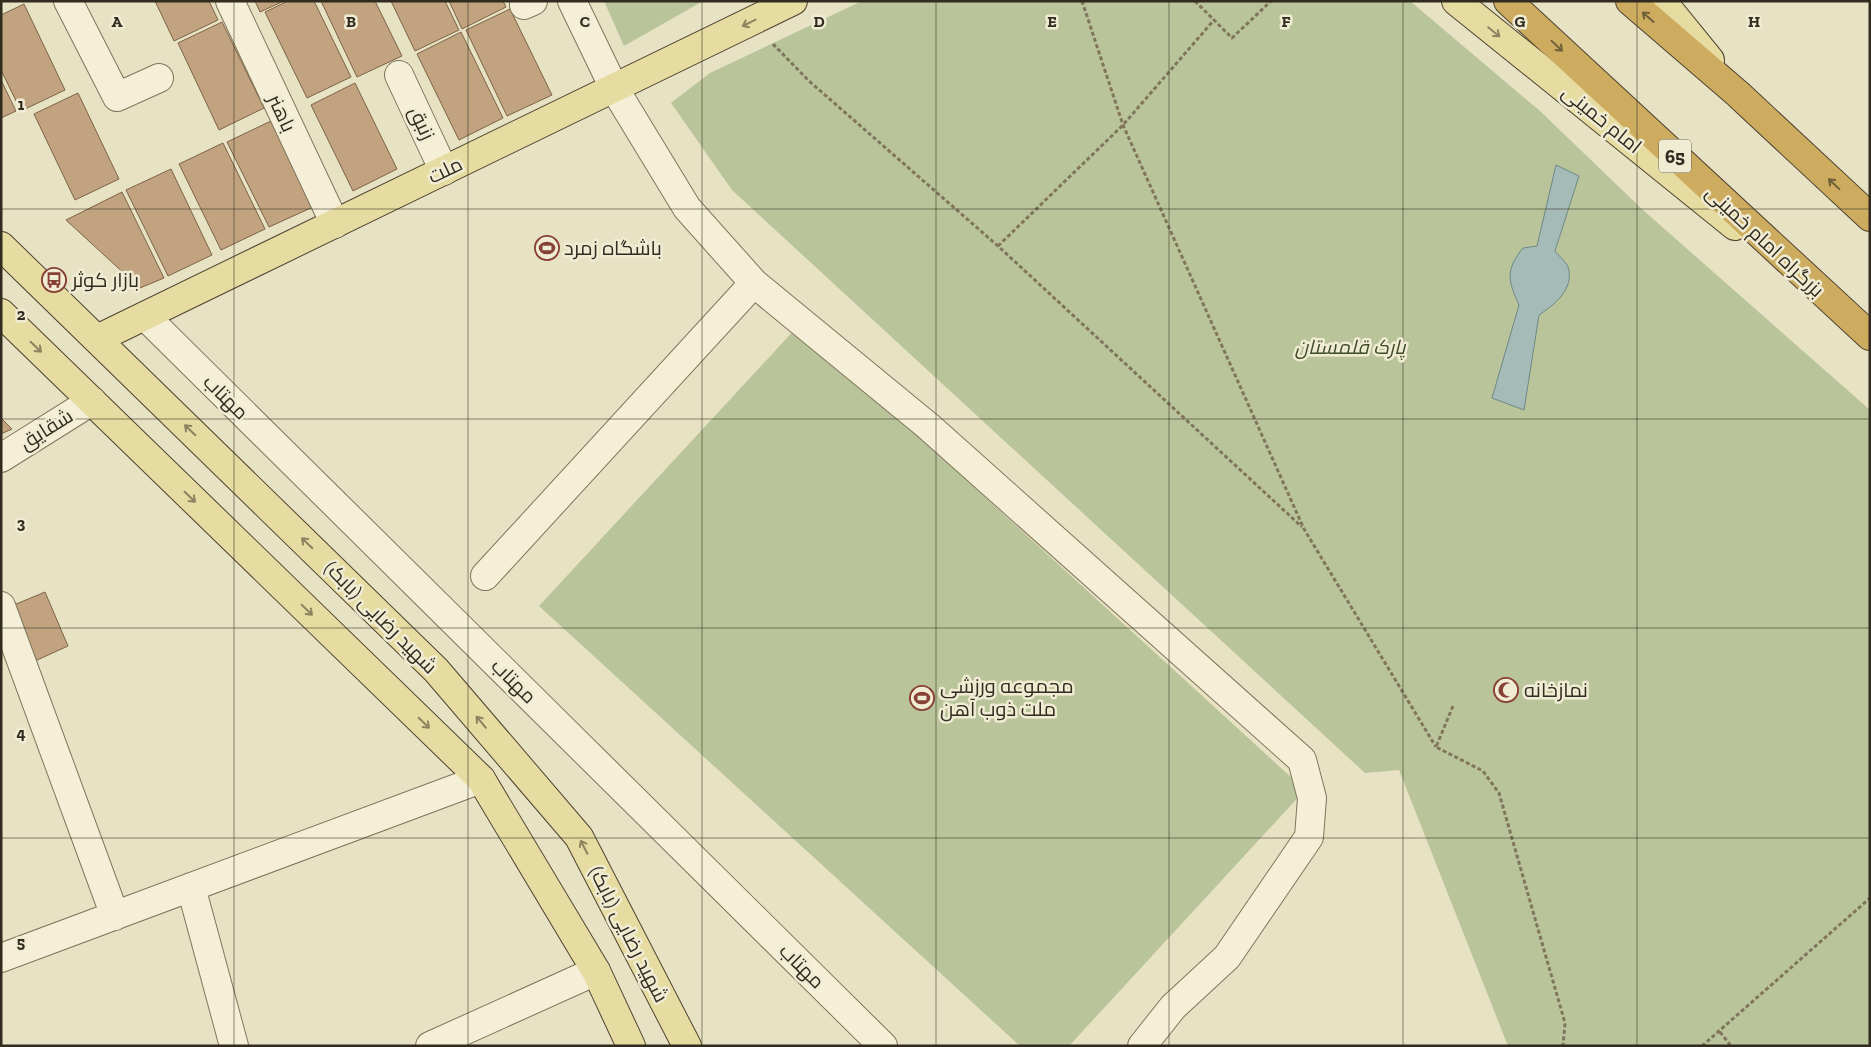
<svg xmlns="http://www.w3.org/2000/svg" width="1871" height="1047" viewBox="0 0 1871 1047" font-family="'Zilla Slab',Cairo,serif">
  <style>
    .green { fill: #b9c49a }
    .water { fill: #a5bbb8; stroke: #6e8885 }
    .building { fill: #c1a47f; stroke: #7c6346 }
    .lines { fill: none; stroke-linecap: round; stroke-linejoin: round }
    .minor-casing { stroke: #80755d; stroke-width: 30 }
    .major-casing { stroke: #4e4331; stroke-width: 30 }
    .highway-casing { stroke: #4e4331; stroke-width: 30 }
    .path { stroke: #80755d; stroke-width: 3; stroke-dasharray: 4 2.5; stroke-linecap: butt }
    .minor { stroke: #f4efd6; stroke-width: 28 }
    .major { stroke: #e6dba0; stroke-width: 28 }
    .highway { stroke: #cdac5f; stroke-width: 28 }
    .oneway { stroke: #705f39 }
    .oneway2 { stroke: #8c8360 }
    .grid { fill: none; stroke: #322b1f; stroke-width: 1; stroke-opacity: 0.55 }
    .labels { text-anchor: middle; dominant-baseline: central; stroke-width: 5; stroke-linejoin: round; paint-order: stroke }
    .shield { fill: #f0ecd3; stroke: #6b6555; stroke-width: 1 }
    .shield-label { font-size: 19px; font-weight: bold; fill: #322b1f }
    .street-label { font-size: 20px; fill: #322b1f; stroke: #f0ecd3 }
    .poi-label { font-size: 20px; fill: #322b1f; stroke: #f0ecd3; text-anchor: start }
    .park-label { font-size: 20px; font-style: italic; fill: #3e4c28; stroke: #f0ecd3 }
    .grid-label { font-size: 16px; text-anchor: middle; font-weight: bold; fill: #322b1f; stroke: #f0ecd3; stroke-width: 5; stroke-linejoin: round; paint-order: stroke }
  </style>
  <rect width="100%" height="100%" fill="#e8e2c4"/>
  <path class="green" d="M604,1H703L624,46Z
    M862,1H1410L1540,111L1643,210L1870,410V1046H1508L1399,770L1365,773L732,190L671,103L710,73Z
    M798,326L1305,790L1069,1046H1020L539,606Z"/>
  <path class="water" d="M1556,165L1579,176L1555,251C1559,256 1566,262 1568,267C1575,289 1554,305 1539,315L1524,410L1492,398L1519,305C1508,281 1505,270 1523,248L1537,246Z"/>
  <path class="building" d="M155,1H209L218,20L174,41Z
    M255,1H284L260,12Z
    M288,1H314L351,77L307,98L265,12Z
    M321,1H375L402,56L357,77Z
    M391,1H445L459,30L415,51Z
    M449,1H503L506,7L462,29Z
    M24,4L65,90L21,111L1,70V15Z
    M510,9L552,95L507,116L466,30Z
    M222,22L264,108L219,130L178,43Z
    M461,32L503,118L459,140L417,54Z
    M1,80L16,111L1,118Z
    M355,83L397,169L353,191L311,105Z
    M78,93L119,179L75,200L34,114Z
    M271,121L313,207L269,227L227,142Z
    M223,143L265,229L221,250L179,164Z
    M171,169L212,255L168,276L126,190Z
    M122,192L164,278L140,288L66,220Z
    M1,418L12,429L1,434Z
    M45,592L68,646L35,661L9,607Z"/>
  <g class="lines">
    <defs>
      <path id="minor" d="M68,1L117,97L159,78
        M230,1L335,224
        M572,1L614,88L687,208L754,283L928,426L1302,760L1312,798L1309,837L1227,957L1173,1007L1142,1046
        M524,5L533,1
        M399,75L444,171
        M145,316L883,1046
        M1,458L92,401
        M485,576L754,283
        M1,606L115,916
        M191,887L234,1046
        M1,958L481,779
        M430,1046L596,971"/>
      <path id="major" d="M1456,1L1735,226
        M1662,1L1710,60
        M1,246L436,670L579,837L687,1046
        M1,313L481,779L596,971L631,1046
        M97,339L793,1"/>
      <path id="highway" d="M1508,1L1870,336
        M1630,1L1738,94L1870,217"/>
    </defs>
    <use href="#minor" class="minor-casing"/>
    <use href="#major" class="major-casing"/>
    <use href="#highway" class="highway-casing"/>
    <path class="path" d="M1082,1L1123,125L1304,529L1436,747
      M1195,1L1232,38L1271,1
      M773,44L809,81L998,246L1302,527
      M998,246L1123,125L1214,20
      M1453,706L1436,747L1483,771L1499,793L1565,1023L1563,1046
      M1720,1032L1731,1046
      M1702,1046L1870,898"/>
    <use href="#minor" class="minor"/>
    <use href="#major" class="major"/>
    <use href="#highway" class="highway"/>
  </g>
  <defs><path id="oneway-shaft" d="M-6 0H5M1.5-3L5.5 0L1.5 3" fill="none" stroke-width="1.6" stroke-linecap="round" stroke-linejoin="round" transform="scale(1.25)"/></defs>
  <g class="oneway">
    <use href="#oneway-shaft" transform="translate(1648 17) rotate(-139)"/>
    <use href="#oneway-shaft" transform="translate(1557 46) rotate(43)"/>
    <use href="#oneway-shaft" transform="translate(1834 184) rotate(-137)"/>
  </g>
  <g class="oneway2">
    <use href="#oneway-shaft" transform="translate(749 23) rotate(154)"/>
    <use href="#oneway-shaft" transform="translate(1494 32) rotate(39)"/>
    <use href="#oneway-shaft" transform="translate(36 347) rotate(44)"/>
    <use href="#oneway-shaft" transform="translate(190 430) rotate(-136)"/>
    <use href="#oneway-shaft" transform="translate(190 497) rotate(44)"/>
    <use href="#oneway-shaft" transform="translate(307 543) rotate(-136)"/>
    <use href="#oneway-shaft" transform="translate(307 610) rotate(44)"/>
    <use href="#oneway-shaft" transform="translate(481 722) rotate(-130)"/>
    <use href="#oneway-shaft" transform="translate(424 723) rotate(44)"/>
    <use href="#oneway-shaft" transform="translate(584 847) rotate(-117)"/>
  </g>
  <path class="grid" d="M234,1V1046M468,1V1046M702,1V1046M936,1V1046M1169,1V1046M1403,1V1046M1637,1V1046M1,209H1870M1,419H1870M1,628H1870M1,838H1870"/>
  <defs>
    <symbol id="stadium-ring" viewBox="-11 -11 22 22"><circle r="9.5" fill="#f0ecd3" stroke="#874035" stroke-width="1.5"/><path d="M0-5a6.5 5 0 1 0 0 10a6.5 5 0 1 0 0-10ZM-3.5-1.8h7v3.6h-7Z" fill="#874035"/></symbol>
    <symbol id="bus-ring" viewBox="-11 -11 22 22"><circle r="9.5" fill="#f0ecd3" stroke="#874035" stroke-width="1.5"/><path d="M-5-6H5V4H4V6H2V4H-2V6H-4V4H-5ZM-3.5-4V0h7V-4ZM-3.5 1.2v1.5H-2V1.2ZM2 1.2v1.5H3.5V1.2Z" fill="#874035"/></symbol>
    <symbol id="mosque-ring" viewBox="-11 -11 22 22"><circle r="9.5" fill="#f0ecd3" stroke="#874035" stroke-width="1.5"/><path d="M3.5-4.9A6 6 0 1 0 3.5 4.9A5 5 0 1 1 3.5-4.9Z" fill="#874035"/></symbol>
  </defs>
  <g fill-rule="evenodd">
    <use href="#stadium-ring" x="533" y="234" width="28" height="28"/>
    <use href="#bus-ring" x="40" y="266" width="28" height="28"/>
    <use href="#mosque-ring" x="1492" y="676" width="28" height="28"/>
    <use href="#stadium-ring" x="908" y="684" width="28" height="28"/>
  </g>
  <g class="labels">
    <rect class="shield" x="1659" y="139.5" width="32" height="33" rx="4"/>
    <g class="shield-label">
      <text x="1675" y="156">65</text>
    </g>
    <g class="street-label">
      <text transform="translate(282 113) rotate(65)">باهنر</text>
      <text transform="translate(1602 119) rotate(39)">امام خمینی</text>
      <text transform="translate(422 123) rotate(65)">زنبق</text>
      <text transform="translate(445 170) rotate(-26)">ملت</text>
      <text transform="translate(1765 241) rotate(43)">بزرگراه امام خمینی</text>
      <text transform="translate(226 397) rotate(45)">مهتاب</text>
      <text transform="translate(46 429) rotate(-32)">شقایق</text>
      <text transform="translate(381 617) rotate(45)">شهید رضایی (بابک)</text>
      <text transform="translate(514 681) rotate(45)">مهتاب</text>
      <text transform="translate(629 934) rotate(63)">شهید رضایی (بابک)</text>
      <text transform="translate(802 966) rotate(45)">مهتاب</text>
    </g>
    <g class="poi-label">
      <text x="564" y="248">باشگاه زمرد</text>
      <text x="72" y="280">بازار کوثر</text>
      <text x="940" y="686">مجموعه ورزشی<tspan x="940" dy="23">ملت ذوب آهن</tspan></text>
      <text x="1524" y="690">نمازخانه</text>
    </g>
    <g class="park-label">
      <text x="1350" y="347">پارک قلمستان</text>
    </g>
  </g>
  <g class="grid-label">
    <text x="117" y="27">A</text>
    <text x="351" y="27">B</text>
    <text x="585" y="27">C</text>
    <text x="819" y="27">D</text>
    <text x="1052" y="27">E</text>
    <text x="1286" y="27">F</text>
    <text x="1520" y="27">G</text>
    <text x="1754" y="27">H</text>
    <text x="21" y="110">1</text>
    <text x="21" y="320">2</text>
    <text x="21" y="529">3</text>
    <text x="21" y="739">4</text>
    <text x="21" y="948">5</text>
  </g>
  <rect width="1871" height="1047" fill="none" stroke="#322b1f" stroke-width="5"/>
</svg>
